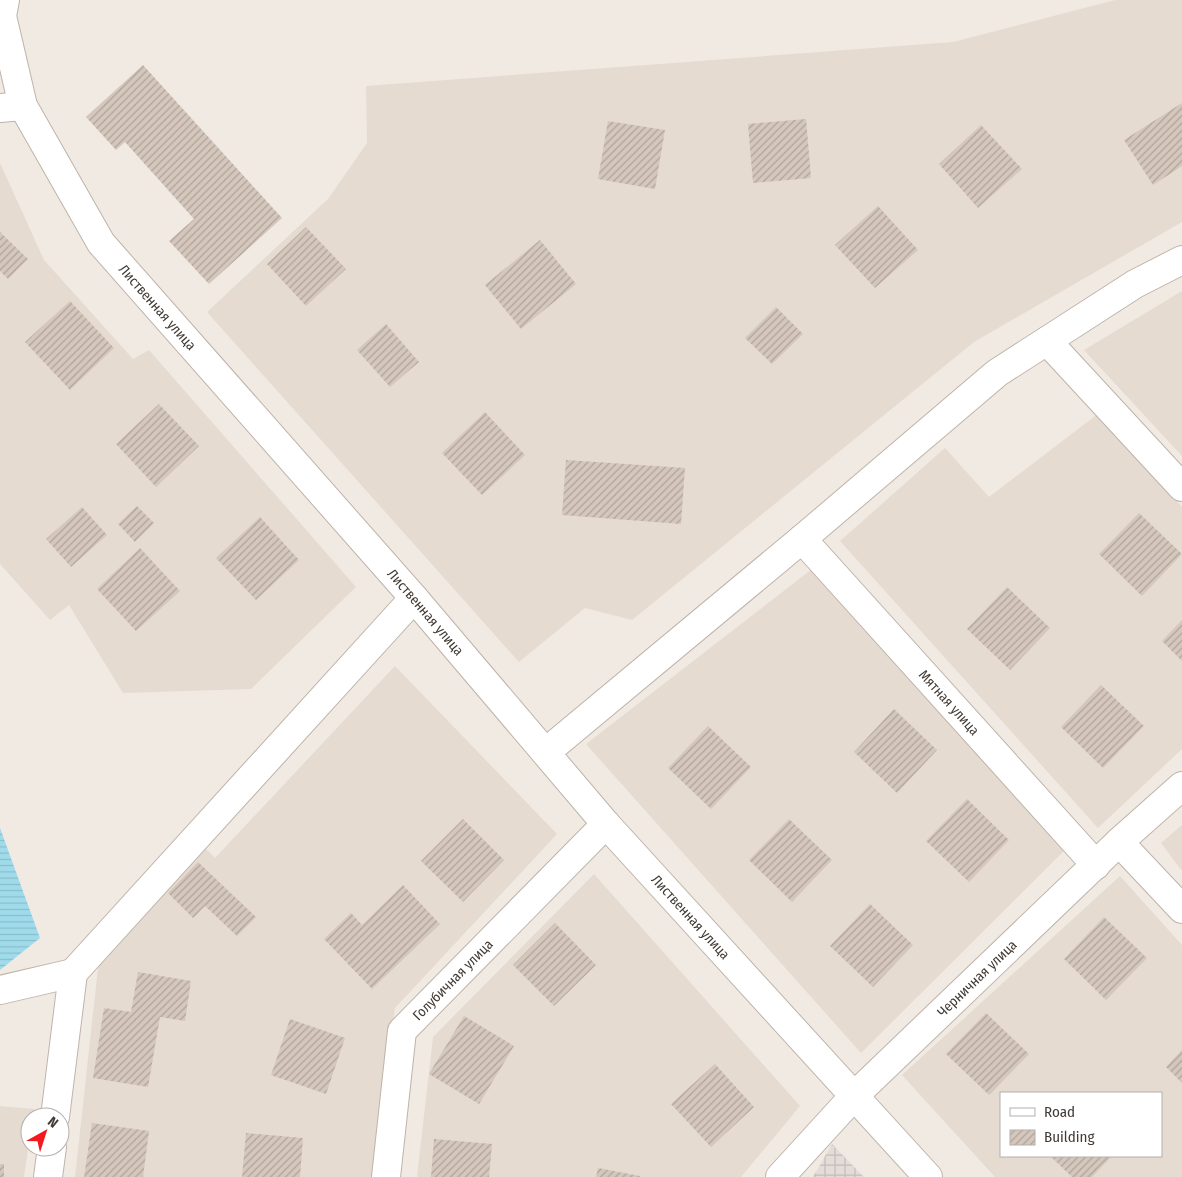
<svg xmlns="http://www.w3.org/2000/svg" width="1182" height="1177" viewBox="0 0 1182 1177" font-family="'Fira Sans Condensed',sans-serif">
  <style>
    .residential { fill: #e5dbd1; fill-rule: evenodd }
    .industrial { fill: url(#industrial-grid) }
    .water { fill: url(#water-rules) }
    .building { fill: url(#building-hatch) }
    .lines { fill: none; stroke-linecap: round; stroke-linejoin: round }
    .minor-casing { stroke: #bfb3a9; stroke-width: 30 }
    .minor { stroke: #fff; stroke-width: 28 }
    .labels { text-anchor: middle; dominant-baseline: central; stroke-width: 5; stroke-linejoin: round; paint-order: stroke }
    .street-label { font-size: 14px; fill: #423a34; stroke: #fff }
  </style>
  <defs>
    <pattern id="industrial-grid" width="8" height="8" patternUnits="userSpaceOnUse" patternTransform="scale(1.25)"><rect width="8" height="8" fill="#e3dcd8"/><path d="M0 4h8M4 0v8" fill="none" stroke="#c4beba"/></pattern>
    <pattern id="water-rules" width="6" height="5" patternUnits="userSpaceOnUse" patternTransform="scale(1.25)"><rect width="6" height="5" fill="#a0dbec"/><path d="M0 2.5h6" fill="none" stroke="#8bbdcb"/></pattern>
    <pattern id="building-hatch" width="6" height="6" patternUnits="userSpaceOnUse" patternTransform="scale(1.25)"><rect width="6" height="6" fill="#d5c7bc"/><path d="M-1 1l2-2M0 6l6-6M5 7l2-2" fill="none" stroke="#aea39a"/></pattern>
  </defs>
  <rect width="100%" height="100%" fill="#f1eae3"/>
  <path class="residential" d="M1115,0H1182V222L974,342L632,620L585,608L519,662L207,312L328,199L367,143L366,86L953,42Z
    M0,163L44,260L133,359L149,350L356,587L251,689L123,693L69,605L50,620L0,564Z
    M1182,291V456L1084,350Z
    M1099,413L1182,507V749L1098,828L840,541L945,448L989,497Z
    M812,569L1064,851L861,1053L586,744Z
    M395,666L557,834L395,1008L372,1177H75L99,959L205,848L215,858Z
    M1182,825V871L1161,843Z
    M594,874L800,1106L741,1177H417L433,1037Z
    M1120,876L1182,945V1177H995L902,1075ZM1001,1093H1161V1156H1001Z
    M0,1106L34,1109L33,1117H30V1136L24,1177H0Z"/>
  <path class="industrial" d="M832,1144L864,1177H813Z"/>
  <path class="water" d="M0,828L40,938L0,970Z"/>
  <path class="building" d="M143,65L282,218L209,284L169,241L194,219L125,142L116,150L86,117Z
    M1182,103V166L1153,185L1124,140Z
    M806,119L811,178L753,183L748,124Z
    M608,121L665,130L655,189L598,179Z
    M981,125L1022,169L978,208L939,164Z
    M878,206L918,250L875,288L835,245Z
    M306,227L346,269L306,306L267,264Z
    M0,232L28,259L8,279L0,271Z
    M540,240L576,284L521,329L485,285Z
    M70,301L114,348L70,390L25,342Z
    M776,307L803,334L772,364L745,338Z
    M386,324L419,362L390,387L357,350Z
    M159,404L199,446L156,487L116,444Z
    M485,412L525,455L482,495L442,453Z
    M566,460L685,468L681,524L562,515Z
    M137,506L154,523L135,542L118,524Z
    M82,507L107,535L71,567L46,539Z
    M1139,513L1182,554L1142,596L1099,554Z
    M260,517L299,560L256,600L216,558Z
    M140,548L180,591L136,631L97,589Z
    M1007,587L1050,628L1010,670L967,629Z
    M1182,620V661L1162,641Z
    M1101,685L1144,726L1103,768L1061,727Z
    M894,709L937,750L897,793L854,752Z
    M708,726L751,767L711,809L668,768Z
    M967,799L1009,840L969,882L926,841Z
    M463,819L504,860L463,902L421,861Z
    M789,819L832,860L792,902L749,860Z
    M198,862L256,917L237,936L205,906L193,918L168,893Z
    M403,885L440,924L372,989L324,939L351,913L362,925Z
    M870,904L913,945L873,987L830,946Z
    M1104,917L1147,958L1106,1000L1064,959Z
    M555,923L596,965L554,1006L513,965Z
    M138,972L191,981L185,1021L160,1017L148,1087L93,1078L104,1008L131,1012Z
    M986,1013L1029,1054L989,1095L946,1054Z
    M464,1016L514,1046L479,1104L429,1074Z
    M290,1019L345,1038L326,1094L271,1075Z
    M1182,1050V1083L1166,1067Z
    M715,1064L754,1107L711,1147L671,1104Z
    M92,1123L149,1131L143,1177H84Z
    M246,1133L303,1138L300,1177H242Z
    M434,1139L492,1144L489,1177H431Z
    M1050,1156H1112L1092,1177H1072Z
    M0,1164H4V1177H0Z
    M598,1168L640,1176V1177H596Z"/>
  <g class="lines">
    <defs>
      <g id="minor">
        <path id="s1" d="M5,0L2,16L23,106L101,243L414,598L606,824L928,1177"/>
        <path d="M0,108L23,106"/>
        <path d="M1047,341L1182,487"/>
        <path id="s2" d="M802,539L1096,865"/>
        <path d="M546,752L802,539L997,373L1135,284L1182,260"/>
        <path d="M1119,842L1182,909"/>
        <path d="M0,990L73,973"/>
        <path d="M55,1117L73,973L414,598"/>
        <path d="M48,1177L52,1147"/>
        <path id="s3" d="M386,1177L402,1031L606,824"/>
        <path id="s4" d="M780,1177L854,1096L1119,842L1182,786"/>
      </g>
    </defs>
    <use href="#minor" class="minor-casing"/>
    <use href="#minor" class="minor"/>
  </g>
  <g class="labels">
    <g class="street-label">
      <text stroke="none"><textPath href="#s1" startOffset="352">Лиственная улица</textPath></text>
      <text stroke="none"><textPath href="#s1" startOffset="758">Лиственная улица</textPath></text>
      <text stroke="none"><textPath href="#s2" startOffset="220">Мятная улица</textPath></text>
      <text stroke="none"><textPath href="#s1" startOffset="1162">Лиственная улица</textPath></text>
      <text stroke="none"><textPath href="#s4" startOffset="280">Черничная улица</textPath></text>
      <text stroke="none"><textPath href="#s3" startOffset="219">Голубичная улица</textPath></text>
    </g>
  </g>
  <rect x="1000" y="1092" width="162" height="65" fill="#ffffff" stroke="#b3b0ae"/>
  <rect x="1010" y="1108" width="25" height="8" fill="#ffffff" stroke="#b3b0ae"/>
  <text x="1044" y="1117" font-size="15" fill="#423a34">Road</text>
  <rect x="1010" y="1130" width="25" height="15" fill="url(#building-hatch)" stroke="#b3b0ae"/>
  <text x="1044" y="1142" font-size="15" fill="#423a34">Building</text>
  <g transform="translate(45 1132) rotate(39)"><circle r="24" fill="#ffffff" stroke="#b3b0ae"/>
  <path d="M0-4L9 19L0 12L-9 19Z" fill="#f11a20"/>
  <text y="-8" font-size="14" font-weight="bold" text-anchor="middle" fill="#423a34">N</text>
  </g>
</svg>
